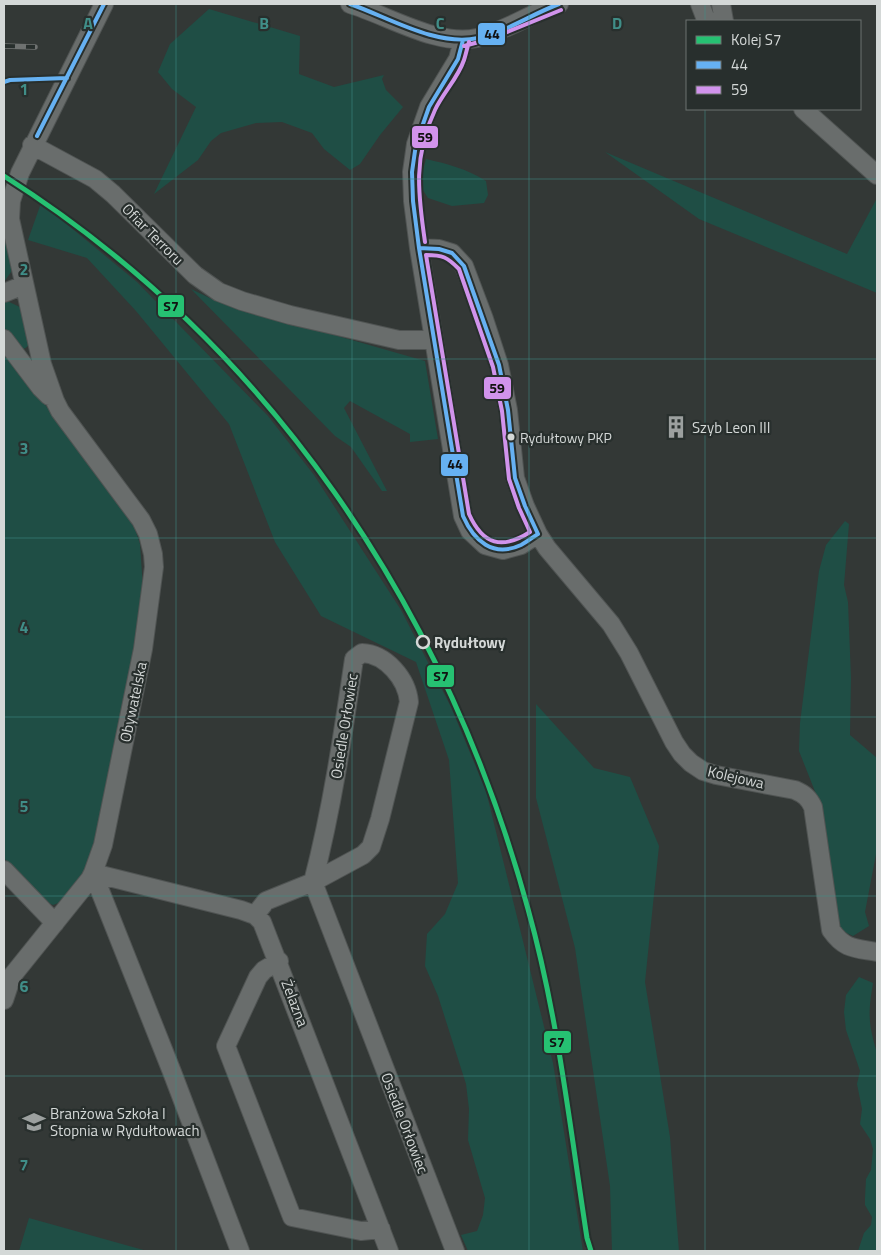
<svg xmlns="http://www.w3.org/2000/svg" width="881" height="1255" viewBox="0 0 881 1255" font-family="'Titillium Web',sans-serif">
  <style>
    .green { fill: #1f4e45 }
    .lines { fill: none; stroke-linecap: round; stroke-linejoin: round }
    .minor-casing { stroke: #505453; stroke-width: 20 }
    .minor { stroke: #696d6c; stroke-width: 18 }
    .rail-casing { stroke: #6f7271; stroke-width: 5.5 }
    .rail { stroke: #282f2d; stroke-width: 4; stroke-dasharray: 11; stroke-linecap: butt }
    .bus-1-casing { stroke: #282f2d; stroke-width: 8 }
    .bus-2-casing { stroke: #282f2d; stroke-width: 8 }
    .bus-1 { stroke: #66b1f2; stroke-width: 4 }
    .bus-2 { stroke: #d193ec; stroke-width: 4 }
    .rail-1-casing { stroke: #282f2d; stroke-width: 9 }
    .rail-1 { stroke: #26c172; stroke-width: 5 }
    .grid { fill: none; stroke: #408e88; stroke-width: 1; stroke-opacity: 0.55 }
    .bus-dot { fill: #d4d8d7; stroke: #282f2d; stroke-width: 2 }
    .stop-dot { fill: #282f2d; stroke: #d4d8d7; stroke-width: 2.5 }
    .labels { text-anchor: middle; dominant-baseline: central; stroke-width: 4.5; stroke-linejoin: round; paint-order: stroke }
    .bus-label { font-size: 14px; fill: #d4d8d7; stroke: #282f2d; text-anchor: start }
    .street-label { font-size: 15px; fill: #d4d8d7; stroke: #282f2d }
    .poi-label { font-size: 15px; fill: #d4d8d7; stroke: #282f2d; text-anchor: start }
    .stop-label { font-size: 15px; font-weight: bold; fill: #d4d8d7; stroke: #282f2d; text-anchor: start }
    .grid-label { font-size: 16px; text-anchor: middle; font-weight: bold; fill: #408e88; stroke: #282f2d; stroke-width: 4.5; stroke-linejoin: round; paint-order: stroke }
    .line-badge { stroke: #282f2d; stroke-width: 2 }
    .pale-badge-label { font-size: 14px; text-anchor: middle; font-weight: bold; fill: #111 }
  </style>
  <rect width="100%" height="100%" fill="#333836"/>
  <path class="green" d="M209,9L300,36L299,74L334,87L384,75L382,79L386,90L403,107L380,135L360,164L350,170L324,149L312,133L282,122L256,123L221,133L211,141L198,160L154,194L196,107L172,89L158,72L170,44Z
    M605,152L847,254L876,200L877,293L699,219Z
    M426,159C448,164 467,169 486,181L488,195L484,203L452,206L428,198L419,184Z
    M41,203L137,282L268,416L314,475L401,610L451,707L486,791L553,1063L583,1251H468L461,1235L477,1231L483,1215L485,1198L468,1140L469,1109L466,1084L438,996L425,966L427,934L445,914L458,883L449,760L416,662L321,616L275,542L229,424L136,311L87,258L28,240Z
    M4,228L11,260V272L4,282Z
    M191,289L216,301L425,361L438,439L410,442V434L350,401L344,408L387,491H382L351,447L335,436Z
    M7,301L22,308L30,343C27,348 25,349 19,349L4,327V302Z
    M4,349L126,514L135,529L140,544L143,589L125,716L89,863L85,874L61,902L53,905L42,900L4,858Z
    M845,521L849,524L844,585L848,602L851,678L850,735L877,758V849L865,912L869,926L853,936L838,929L818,799L799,751L800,723L819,571L826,545Z
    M536,704L594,768L630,777L659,846L645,982L670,1137L679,1251H612L610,1186L575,948L536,798Z
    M859,977L873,983C868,1013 868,1023 877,1053V1251H858L864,1233L871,1225L872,1217L865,1205V1198L866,1179L871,1170L873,1149L870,1139L860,1124L862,1109L857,1084L860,1071L846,1030L844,1012L846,995Z
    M29,1218L147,1251H19Z"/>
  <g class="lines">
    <defs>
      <path id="minor" d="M350,4C387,15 438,47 477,38C506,31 531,13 559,4
        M700,4L705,17L708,21
        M721,4L724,21
        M463,40L458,59L429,107L416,144L412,172L413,201L419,248L463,516L470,531L485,545L503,550L521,545L538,534
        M803,109L877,175
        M32,145L95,179L113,194L195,275L219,292L242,301L290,315L399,340H433
        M419,248L439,249L452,253L464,266L484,319L499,365L508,410L515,478L525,506L538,534L547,548L611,624L629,653L674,742L682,754L691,763L703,771L716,775L795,790C804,794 809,798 813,807L831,930C845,950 855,948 877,952
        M4,293L24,285
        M4,339L41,388L49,396
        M362,653C386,654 407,679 409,702L380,819L371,847L363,855L313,882C332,809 343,734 354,659Z
        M4,870L55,923
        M93,873L241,910L255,915L262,922L389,1251
        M93,873L172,1072L240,1251
        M255,915L266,901L313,882L455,1251
        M279,961L264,970L258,977L226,1046L292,1217L361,1231L381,1229
        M4,1000L12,976L90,879L93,873L103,845L143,649L154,567L153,554L148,534L141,520L60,411L55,401L42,364L10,219L11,201L20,173L104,4"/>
    </defs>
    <use href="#minor" class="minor-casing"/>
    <use href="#minor" class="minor"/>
    <defs>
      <path id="rail" d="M4,46L35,47
        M587,1238L589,1251"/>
    </defs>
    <use href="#rail" class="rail-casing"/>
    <use href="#rail" class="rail"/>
    <defs>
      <path id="bus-1" d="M350,4C388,17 436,47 478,38C506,32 532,14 559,4
        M463,40L458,59L429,107L416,144L412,172L413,201L419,248L463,516C474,541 493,558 521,545C527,542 533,537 538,534
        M4,82L10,80L67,78
        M37,136L104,4
        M419,248L439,249L452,253L464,266L499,365L508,410L515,478L525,506L538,534"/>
      <path id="bus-2" d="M464,46L490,39L561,10
        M425,242C418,194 413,156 435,110C443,93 458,78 464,60C466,54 467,48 469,42
        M426,255C443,255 447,257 459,269L493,367L502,411L509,479L519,508L530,532C502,550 483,545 469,514Z"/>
    </defs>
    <use href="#bus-1" class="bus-1-casing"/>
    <use href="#bus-2" class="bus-2-casing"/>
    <use href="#bus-1" class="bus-1"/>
    <use href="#bus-2" class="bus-2"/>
    <defs>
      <path id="rail-1" d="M4,176C269,344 446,608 528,909C558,1016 570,1128 587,1238L591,1251"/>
    </defs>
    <use href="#rail-1" class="rail-1-casing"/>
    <use href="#rail-1" class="rail-1"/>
  </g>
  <path class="grid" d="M176,4V1251M352,4V1251M529,4V1251M705,4V21M705,109V1251M4,179H877M4,359H877M4,538H877M4,717H877M4,896H877M4,1076H877"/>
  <defs>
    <symbol id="building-bare" viewBox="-9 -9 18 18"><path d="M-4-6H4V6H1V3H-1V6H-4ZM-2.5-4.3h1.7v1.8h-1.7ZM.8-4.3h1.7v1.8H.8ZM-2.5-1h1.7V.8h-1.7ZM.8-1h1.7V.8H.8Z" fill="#9ca09f" stroke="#282f2d" stroke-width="2.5" paint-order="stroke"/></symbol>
    <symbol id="school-bare" viewBox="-9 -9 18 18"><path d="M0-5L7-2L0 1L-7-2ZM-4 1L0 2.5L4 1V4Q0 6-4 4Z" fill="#9ca09f" stroke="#282f2d" stroke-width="2.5" paint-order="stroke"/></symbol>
  </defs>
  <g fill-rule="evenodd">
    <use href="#building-bare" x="660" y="411" width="32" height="32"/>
    <use href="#school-bare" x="18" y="1106" width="32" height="32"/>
  </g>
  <circle class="bus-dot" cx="511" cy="437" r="4.5"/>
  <circle class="stop-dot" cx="423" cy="642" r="6"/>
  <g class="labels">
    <g class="bus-label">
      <text x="520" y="437">Rydułtowy PKP</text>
    </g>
    <g class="street-label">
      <text transform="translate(153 234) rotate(45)">Ofiar Terroru</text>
      <text transform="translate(133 702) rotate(-78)">Obywatelska</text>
      <text transform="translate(344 726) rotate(-81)">Osiedle Orłowiec</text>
      <text transform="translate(736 777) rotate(13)">Kolejowa</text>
      <text transform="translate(295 1003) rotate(69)">Żelazna</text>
      <text transform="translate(405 1123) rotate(69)">Osiedle Orłowiec</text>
    </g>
    <g class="poi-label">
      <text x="692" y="427">Szyb Leon III</text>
      <text x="50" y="1113">Branżowa Szkoła I<tspan x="50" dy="17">Stopnia w Rydułtowach</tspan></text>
    </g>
    <g class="stop-label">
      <text x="434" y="642">Rydułtowy</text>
    </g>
  </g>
  <g class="grid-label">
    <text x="88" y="29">A</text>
    <text x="264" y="29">B</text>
    <text x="440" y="29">C</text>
    <text x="617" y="29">D</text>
    <text x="24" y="95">1</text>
    <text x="24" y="275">2</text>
    <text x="24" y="454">3</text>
    <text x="24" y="633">4</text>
    <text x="24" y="812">5</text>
    <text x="24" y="992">6</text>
    <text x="24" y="1171">7</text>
  </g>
  <g class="line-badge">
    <rect x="477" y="22" width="29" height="24" rx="5" fill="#66b1f2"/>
    <rect x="411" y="125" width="28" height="24" rx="5" fill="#d193ec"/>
    <rect x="157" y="294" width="28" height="24" rx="5" fill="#26c172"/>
    <rect x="483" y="376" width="29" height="24" rx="5" fill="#d193ec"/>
    <rect x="440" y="453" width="29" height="24" rx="5" fill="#66b1f2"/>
    <rect x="426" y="664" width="29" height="24" rx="5" fill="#26c172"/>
    <rect x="543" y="1030" width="29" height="24" rx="5" fill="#26c172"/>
  </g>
  <g class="pale-badge-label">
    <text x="492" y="39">44</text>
    <text x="425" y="142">59</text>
    <text x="171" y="311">S7</text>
    <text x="497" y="393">59</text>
    <text x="455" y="469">44</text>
    <text x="441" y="681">S7</text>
    <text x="557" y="1047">S7</text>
  </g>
  <rect width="881" height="1255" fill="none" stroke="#d4d8d7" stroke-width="10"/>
  <rect x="686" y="20" width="175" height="90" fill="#282f2d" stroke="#6d7371"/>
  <rect x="696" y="36" width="25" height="8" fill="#26c172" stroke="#6d7371"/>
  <text x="731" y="45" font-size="15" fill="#d4d8d7">Kolej S7</text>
  <rect x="696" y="61" width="25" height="8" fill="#66b1f2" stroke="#6d7371"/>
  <text x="731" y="70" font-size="15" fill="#d4d8d7">44</text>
  <rect x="696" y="86" width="25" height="8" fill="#d193ec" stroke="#6d7371"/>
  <text x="731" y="95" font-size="15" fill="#d4d8d7">59</text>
</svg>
